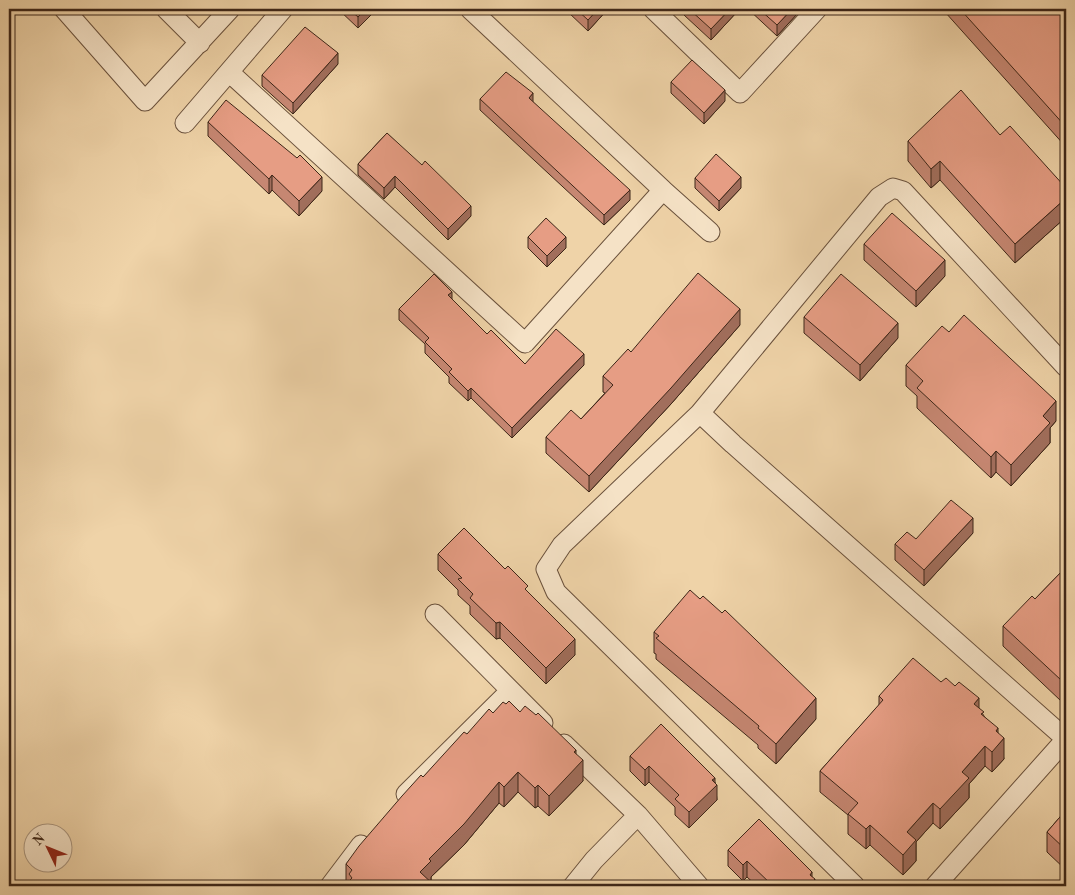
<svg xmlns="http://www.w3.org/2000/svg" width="1075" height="895" viewBox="0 0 1075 895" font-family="'Old Standard TT',serif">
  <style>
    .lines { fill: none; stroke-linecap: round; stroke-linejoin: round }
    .street-casing { stroke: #6a513c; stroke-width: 21 }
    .street { stroke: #f5e2c6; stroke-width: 19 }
    .wall { fill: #c68772; stroke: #3d2618 }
    .shaded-wall { fill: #a16e5c; stroke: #3d2618 }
    .building { fill: #e69d84; stroke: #3d2618 }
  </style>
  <rect width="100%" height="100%" fill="#efd3a8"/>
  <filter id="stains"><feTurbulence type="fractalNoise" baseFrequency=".004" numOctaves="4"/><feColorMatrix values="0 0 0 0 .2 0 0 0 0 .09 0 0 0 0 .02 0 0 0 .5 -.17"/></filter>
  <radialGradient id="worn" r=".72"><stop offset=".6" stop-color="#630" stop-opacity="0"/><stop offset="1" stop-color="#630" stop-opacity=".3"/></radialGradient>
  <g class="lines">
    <defs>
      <path id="street" d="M64,9L145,101L230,9
        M166,9L200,43
        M653,9L740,93L817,9
        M229,72L525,343L663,190L470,9
        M185,123L283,9
        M663,190L710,232
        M700,413L562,545L546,569L556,592L855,886
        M435,614L543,723
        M564,744L638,815L699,886
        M406,794L510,691
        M330,886L361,845
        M573,886L594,860L638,815
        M935,886L1066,739L733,444L700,413L879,197L893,188L903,191L1066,367"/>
    </defs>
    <use href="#street" class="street-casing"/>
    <use href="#street" class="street"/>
  </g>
  <path class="wall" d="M338,9H377L358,28Z
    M568,9H608L588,31L568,12Z
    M683,9H736V13L711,40L684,15Z
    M748,9H798V13L777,36Z
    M945,9H1058L1066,18V147L945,12Z
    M338,64L293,114L262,86V75Z
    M671,82L725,101L704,124L671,93Z
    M480,99L533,102L630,200L604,225L480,110Z
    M208,122L322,191L299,216L272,190L269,194L208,136Z
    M387,133L471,216L448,240L395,187L384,199L358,175V164Z
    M1000,135L1066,188V217L1015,263L940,180L931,188L908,161V141Z
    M695,178L741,188L719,211L695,188Z
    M528,237L566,248L547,267L528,248Z
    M864,244L945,276L916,307L864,260Z
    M452,299L487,334L525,364L584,365L512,438L471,398L468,401L449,383V377L425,353V344L399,320V309Z
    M804,317L898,338L860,381L804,333Z
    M740,325L671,404L589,492L546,453V437L581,419L605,393L603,392V376L631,352Z
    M949,332L1056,421L1050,428V443L1011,486L996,472L991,478L917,408V396L906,386V365Z
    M973,533L924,586L895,560V544Z
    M438,554L528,592L575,655L546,684L500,638L496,639L470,614V606L458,595V590L438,570Z
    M1066,567L1061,701L1003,646V626L1035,599Z
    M700,599L816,719L776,764L758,748V745L656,659V654L654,653V632Z
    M941,682L979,708L984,716L998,733L1004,759L992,772L985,766L969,784V798L940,829L933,823L916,842V861L903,875L870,845L866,849L848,834V815L820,792V771L879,705V696Z
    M506,704L520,712L576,754L583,781L549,816L538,806L535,808L518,792L504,807L499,803L464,845L431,877V881L346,884V864L423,777L467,734L493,713Z
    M630,756L715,782L717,800L689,828L675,815V807L649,782L645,786L630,771Z
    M1066,810V870L1047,852V832Z
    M728,850L812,877L815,886H757L747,877L743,881L728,866Z"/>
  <path class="shaded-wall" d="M366,9H377L358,28V17Z
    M598,9H608L588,31V20Z
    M730,9H736V13L711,40V29Z
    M792,9H798V13L777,36V25Z
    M338,53V64L293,114V103Z
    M725,90V101L704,124V113Z
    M533,93V104L529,98Z
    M940,161V180L931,188V169Z
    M272,175V190L269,194V179Z
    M395,176V187L384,199V188Z
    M322,177V191L299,216V201Z
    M741,177V188L719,211V201Z
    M630,190V200L604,225V215Z
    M1066,198V217L1015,263V244Z
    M471,206V216L448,240V229Z
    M566,237V248L547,267V256Z
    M945,260V276L916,307V291Z
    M452,292V303L448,295Z
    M740,309V325L671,404L589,492V476Z
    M898,323V338L860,381V365Z
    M584,354V365L512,438V428Z
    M471,388V398L468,401V391Z
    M1056,401V421L1050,428V443L1011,486V465L1043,416Z
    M996,451V472L991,478V457Z
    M973,518V533L924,586V570Z
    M500,622V638L496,639V623Z
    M575,639V655L546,684V668Z
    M1066,675V695L1061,701V680Z
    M816,698V719L776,764V744Z
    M979,698V719L974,704Z
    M998,728V745L1004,738V759L992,772V752L996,731Z
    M985,746V766L969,784V798L940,829V809L962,772Z
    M576,750V767L583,760V781L549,816V796Z
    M649,766V782L645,786V770Z
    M518,772V792L504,807V787Z
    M715,778V787L717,785V800L689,828V812Z
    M499,782V803L464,845L431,877V881L426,886L420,872L429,859Z
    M538,785V806L535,808V788Z
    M933,803V823L916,842V861L903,875V855L907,832Z
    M870,825V845L866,849V829Z
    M747,861V877L743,881V865Z
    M812,872V882L815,879V886H808L810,875Z"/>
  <path class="building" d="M349,9H366L358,17Z
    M576,9H598L588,20Z
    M689,9H730L711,29Z
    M759,9H792L777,25Z
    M960,9H1058L1066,18V127Z
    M305,27L338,53L293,103L262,75Z
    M692,60L725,90L704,113L671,82Z
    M506,72L533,93L529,98L630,190L604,215L480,99Z
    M961,90L1000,135L1010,126L1066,188V198L1015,244L940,161L931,169L908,141Z
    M226,100L297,158L300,155L322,177L299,201L272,175L269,179L208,122Z
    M387,133L422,165L425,161L471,206L448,229L395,176L384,188L358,164Z
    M716,154L741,177L719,201L695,178Z
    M892,213L945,260L916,291L864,244Z
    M546,218L566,237L547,256L528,237Z
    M698,273L740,309L671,388L589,476L546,437L571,410L581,419L613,385L603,376L628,349L631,352Z
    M434,274L452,292L448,295L487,334L491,330L525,364L556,329L584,354L512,428L471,388L468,391L449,372L452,369L425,342L429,338L399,309Z
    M841,274L898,323L860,365L804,317Z
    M964,315L1056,401L1043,416L1050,423L1011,465L996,451L991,457L917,388L923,381L906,365L942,326L949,332Z
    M951,500L973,518L924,570L895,544L907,532L916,539Z
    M464,528L505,569L508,566L528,586L525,589L575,639L546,668L500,622L496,623L470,598L473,594L458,579L462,578L438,554Z
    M1066,567V675L1061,680L1003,626L1032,596L1035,599Z
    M690,590L700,599L703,596L722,613L725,610L816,698L776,744L758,728L759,726L656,638L659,636L654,632Z
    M913,658L941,682L946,678L955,686L959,682L979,698L974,704L984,712L981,714L998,728L996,731L1004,738L992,752L985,746L962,772L969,778L940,809L933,803L907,832L916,840L903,855L870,825L866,829L848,814L858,803L820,771L883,700L879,696Z
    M509,701L520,712L525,706L536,715L538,713L576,750L574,752L583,760L549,796L538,785L535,788L518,772L504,787L499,782L464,824L429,859L431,861L420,872L435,886H344L352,878L349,874L352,870L346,864L359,846L402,796L421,775L423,777L464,732L467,734L489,709L493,713L503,702L506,704Z
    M661,724L715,778L712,780L717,785L689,812L675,799L679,795L649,766L645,770L630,756Z
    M1066,810V850L1047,832Z
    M759,819L812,872L810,875L815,879L808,886H773L747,861L743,865L728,850Z"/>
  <rect width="1075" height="895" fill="none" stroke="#efd3a8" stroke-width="30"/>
  <rect x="10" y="10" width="1055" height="875" fill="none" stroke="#3d2618" stroke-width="2.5"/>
  <rect x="15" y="15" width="1045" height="865" fill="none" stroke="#3d2618"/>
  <g transform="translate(48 848) rotate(313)"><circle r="24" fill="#f5e2c6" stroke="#ab9780"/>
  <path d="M0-4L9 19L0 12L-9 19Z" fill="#8f2418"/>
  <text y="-8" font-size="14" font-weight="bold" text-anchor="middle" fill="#3d2618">N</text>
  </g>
  <rect width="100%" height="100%" filter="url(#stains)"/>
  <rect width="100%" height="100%" fill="url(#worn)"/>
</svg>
